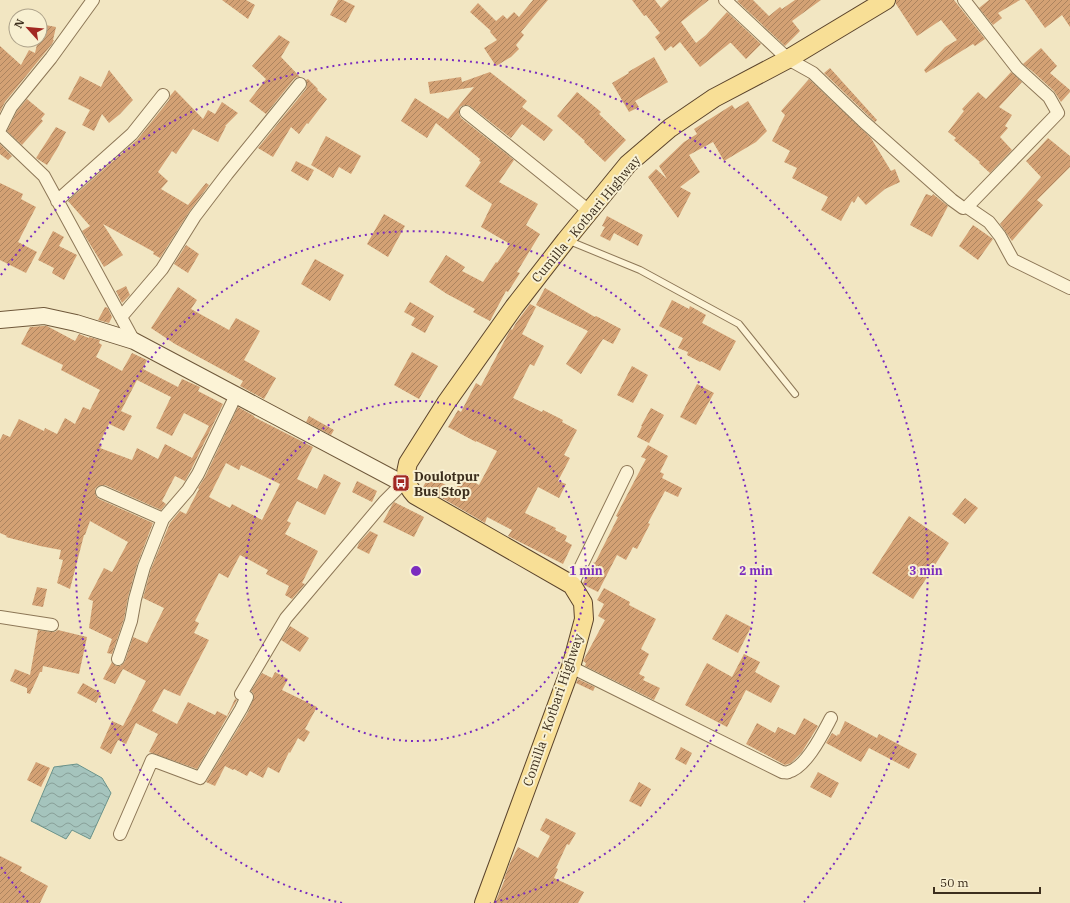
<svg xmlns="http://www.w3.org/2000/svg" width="1070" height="903" viewBox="0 0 1070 903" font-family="'IBM Plex Serif',serif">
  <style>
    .water { fill: url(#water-waves); stroke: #6a938b }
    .building { fill: url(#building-hatch); fill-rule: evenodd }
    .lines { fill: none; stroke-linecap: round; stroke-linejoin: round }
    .lane-casing { stroke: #8d7757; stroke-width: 8 }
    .street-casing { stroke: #8d7757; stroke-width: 14 }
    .secondary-casing { stroke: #6f583a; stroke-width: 18 }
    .primary-casing { stroke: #5b442c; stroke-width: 20 }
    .lane { stroke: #fcf3d6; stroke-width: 6 }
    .street { stroke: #fcf3d6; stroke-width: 12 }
    .secondary { stroke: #fcf3d6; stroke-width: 16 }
    .primary { stroke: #f8df96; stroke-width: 18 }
    .ring { fill: none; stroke: #7b2cbf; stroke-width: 2; stroke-dasharray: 2 4 }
    .labels { text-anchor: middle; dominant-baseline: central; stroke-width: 4; stroke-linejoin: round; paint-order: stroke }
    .street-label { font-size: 13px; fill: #3c2e1d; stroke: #f8f0d2 }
    .poi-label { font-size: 13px; font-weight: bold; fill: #3c2e1d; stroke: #f8f0d2; text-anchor: start }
    .centre { fill: #7b2cbf; stroke: #f8f0d2; stroke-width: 2 }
    .ring-label { font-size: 12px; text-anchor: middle; font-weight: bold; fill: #7b2cbf; stroke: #f8f0d2; stroke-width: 4; stroke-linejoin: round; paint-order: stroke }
  </style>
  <defs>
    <pattern id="water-waves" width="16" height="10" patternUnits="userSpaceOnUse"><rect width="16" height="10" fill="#a5c4bd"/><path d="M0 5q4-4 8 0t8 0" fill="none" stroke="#88a099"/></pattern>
    <pattern id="building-hatch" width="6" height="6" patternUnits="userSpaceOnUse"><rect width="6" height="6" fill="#d3a174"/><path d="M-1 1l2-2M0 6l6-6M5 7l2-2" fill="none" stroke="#ac845f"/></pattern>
  </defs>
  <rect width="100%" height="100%" fill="#f2e6c2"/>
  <path class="water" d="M77,764L102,778L111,793L90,839L72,830L66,839L31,821L54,767Z"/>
  <path class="building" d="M222,0H246L255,5L248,19Z
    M338,0H343L355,6L346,23L330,15Z
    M533,0H548L521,32L524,35L516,45L519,49L511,57L496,66L484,48L497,40L490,32L491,31L470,12L478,3L496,21L503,15L507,19L514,12L519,17Z
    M632,0H655L661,8L669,0H709L681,22L696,43L706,35L727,12L761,44L746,59L731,43H730L700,67L680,42L673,48L671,46L665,51L655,37L660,33L646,15L644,16Z
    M739,0H753L769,16L780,7L782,9L795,0H821L792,21L800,31L785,46L737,1Z
    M896,0H954L985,39L975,46L973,44L926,73L924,70L945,47L957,40L941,20L917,36L896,4Z
    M989,0H1020L998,13L1002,18L993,25L979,8Z
    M1025,0H1070V27L1062,15L1045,28Z
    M40,24L56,27L53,40H54L52,44L5,102L0,112V46L21,65L29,50L35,53L38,40H40Z
    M279,35L290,42L281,57L300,77H297L294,79L266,114L249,101L266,79L252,66Z
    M1041,48L1057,66L1050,73L1070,90V92L1061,102L1054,91L1032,71L1023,64Z
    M654,57L668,82L635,101L639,107L629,112L612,83L629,73L628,72Z
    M830,68L877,120L875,122L824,73Z
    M109,70L133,100L120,114L109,123L102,114L94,131L82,125L90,110L68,99L80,76L101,87Z
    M490,72L527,101L522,107L553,130L544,141L522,124L511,138L470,106L467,105H464L460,107L459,110V114L461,118L514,160L499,182L538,204L526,225L540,234L517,272L520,273L508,292L506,291L490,321L473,312L475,309L447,294L429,282L446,255L465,267L462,271L483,282L496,262L497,263L510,244L481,227L492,204L465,186L481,162L479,161L480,159L436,123L427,138L401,121L415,98L448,119L474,87L430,94L428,82L461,77L462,82Z
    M1011,72L1022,82L999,107L1012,115L1005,126L1008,128L1000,137L1012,150L990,173L979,163L980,162L954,140L956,138L948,132L964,111L962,109L978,92L986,99Z
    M308,79L318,89L317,90L327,99L308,124L307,123L299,134L291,127L273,157L258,148L306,89L307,85L306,80Z
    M809,79L871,138L891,171L895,169L900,182L885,189L866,205L858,196L854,203L852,201L841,221L821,210L828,197L792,178L797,168L784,162L790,151L772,141L785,115L781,111Z
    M175,90L203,119L208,110L215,114L222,102L238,113L225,126H226L218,142L193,129L176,154L172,151L158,172L168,181L161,189L188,205L206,183L209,185L189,212L160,258L153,254L154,252L103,224L123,255L104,267L82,231L90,226L68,201L137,140L169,100L170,96Z
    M577,92L601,112L599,114L626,140L605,162L584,142L585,141L557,116Z
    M27,99L45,114L41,119L43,121L22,145L7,131L17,111Z
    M748,101L767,131L756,142L724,161L713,142L689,155L700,172L680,187L691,193L678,218L648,177L656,169L667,179L659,166L684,142L697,134L694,129L732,105L735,109Z
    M56,127L66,132L57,149L47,165L36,158Z
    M326,136L361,156L351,174L339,167L333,178L311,165Z
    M1048,138L1070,156V167L1037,200L1043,205L1012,241L1000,224L1041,177L1026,161L1037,150Z
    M0,144L12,156L8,160L0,154Z
    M296,161L314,170L308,181L291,171Z
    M0,183L23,194L21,199L36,207L18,242L37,252L26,273L0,260Z
    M926,194L932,196L933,194L948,206L932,237L910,225Z
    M384,214L405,226L388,257L367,244Z
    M607,216L643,235L638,246L614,233L610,241L600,236L605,227L602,226Z
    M973,225L993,239L978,260L959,246Z
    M53,231L64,237L59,246L77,255L64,280L52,273L54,268L38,260Z
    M186,245L199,254L188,273L174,264Z
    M315,259L344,275L330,301L301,284Z
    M126,286L130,295L122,303L116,291Z
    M178,287L197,300L191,309L229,330L236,318L260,331L244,360L276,378L264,399L240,386L243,381L175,344L151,328Z
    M545,288L595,317L596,316L621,329L613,344L603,339L581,374L566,364L588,331L536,305Z
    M672,300L689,309L690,306L706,315L702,323L736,341L720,371L701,361L700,362L687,355L688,352L678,348L683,338L659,326Z
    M410,302L434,316L425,333L411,325L415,318L404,312Z
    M530,304L536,307L522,334L544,346L534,366L530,364L513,398L542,412L543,410L563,420L562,422L577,430L564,455L570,458L558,481L566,484L559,498L538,487L525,513L556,528L555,530L567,536L565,541L572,545L563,564L508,536L512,530L487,517L485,523L423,487L429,476L455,490L464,476L479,485L497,451L476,441V442L448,427L458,410L461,412L476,383L481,386L509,332L511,329L512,330L516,323Z
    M105,307L108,308L112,317L109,323L98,320Z
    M43,326H47L75,341L79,334L89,338V337L100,340L99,343L102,345L96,357L122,371L132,353L147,360L143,369L178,387L182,379L200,387L198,391L223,404L191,470L185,481L175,476L162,501L166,504L161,510L105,485H102L98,486L95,489V492L96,496L99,499L153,523L137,565L128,597L124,619L112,654L107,653L112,639L89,628L93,601L88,599L104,568L112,572L128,542L90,521L85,535H84L70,589L57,583L63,560L59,559L61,550L40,546L6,537L7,536L0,533V440L3,434L10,437L19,419L44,431L45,428L57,434L65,418L75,424L83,407L90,410L100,390L61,370L63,365L21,344L30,327ZM137,380L171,397L156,428L172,436L184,413L209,426L192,458L165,444L158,459L137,448L132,460L100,448L102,446L99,444L109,424L124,431L132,416L121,411Z
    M412,352L438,366L419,399L394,385Z
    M632,366L648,375L633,403L617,395Z
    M697,384L714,393L696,425L680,417Z
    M238,407L254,416V417L313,447L297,479L317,489L324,474L341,483L325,515L297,501L287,521L291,523L285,534L318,551L302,583L305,584L292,599L285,595L289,586L266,574L268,570L240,555L228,578L219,573L195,621L199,623L194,633L209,640L180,696L164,689L152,711L177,724L188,702L215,715L217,711L227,716L235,699L237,700L197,769L149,752L158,734L136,723L126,744L118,740L111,754L100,748L112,721L123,726L146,681L123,669L115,684L103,679L112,662L116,666H120L123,664L125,661L133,637L147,643L164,608L143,598L151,569L170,523L180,511L186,514L199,489L198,488L205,477ZM226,463L239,470L241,465L280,484L262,520L232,504L230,508L209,497Z
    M651,408L664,415L649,443L637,437L642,426H641Z
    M309,416L334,430L331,435L306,422Z
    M648,445L668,456L660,472L664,474L662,478L682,488L678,497L665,491L648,523L650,524L637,549L633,547L626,560L617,555L598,592L584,585L583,583L594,562L595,563L618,517L616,516L646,459L641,457Z
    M357,481L377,491L372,502L352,492Z
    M965,498L978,508L965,524L952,514Z
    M394,502L424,517L414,537L383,522L392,505Z
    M909,516L949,543L913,599L872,573Z
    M370,531L378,535L369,554L357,548L359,543Z
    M37,587L47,589L43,607L32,605Z
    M604,588L630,602L629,605L656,619L641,649L649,654L639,674L645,677L643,680L660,688L654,700L585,666L586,663L583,661L605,620L598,616L604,604L597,600Z
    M726,614L751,627L738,653L712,639Z
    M290,626L309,638L300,652L281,640Z
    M38,630L51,632H55L58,630L87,637L79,674L43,666L42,672H40L30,694L27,693V688L10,681L15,669L30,675Z
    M744,654L760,662L755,672L780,686L771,703L746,690L727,727L685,705L707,663L732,677Z
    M275,672L288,679L282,690L317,707L305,729L310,732L304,742L298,738L290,753L289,752L279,773L268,767L263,778L250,771L247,776L234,769L233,770L225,766L215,786L206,782L248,712L254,697L253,693L251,691L262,673L272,678Z
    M578,679L595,687L593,691L576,683Z
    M83,683L101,693L96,703L77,693Z
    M804,718L818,726L802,752L791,763L785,765L746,744L757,723L775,733L778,727L795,735Z
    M845,721L877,738L879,734L917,754L909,769L869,748L861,762L826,743L832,733L837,736L838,734L839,735Z
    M681,747L692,753L686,765L675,759Z
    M36,762L50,768L41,787L27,780Z
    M818,772L839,783L831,798L810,787Z
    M639,782L651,789L641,807L629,801Z
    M546,818L576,833L569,845L567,844L556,868L558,869L554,878L584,892L578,903H495L505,879H504L510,863L518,847L538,858L550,836L540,830Z
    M0,856L22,867L20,871L48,886L40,903H0Z"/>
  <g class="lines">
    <defs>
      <path id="lane" d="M567,240L640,270L739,324L795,394"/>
      <path id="street" d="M725,0L788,59L813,73L864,122L952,200L963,208L967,207L1058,113L1049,97L1017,68L964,0
        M466,112L589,211
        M0,129L11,107L51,58L93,0
        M0,134L44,176L134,341
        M57,201L132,134L163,95
        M967,207L989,222L1000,236L1013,260L1070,288
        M121,317L162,269L195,216L227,174L300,84
        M102,492L163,519
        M572,585L627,472
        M0,617L52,625
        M118,659L131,621L135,599L144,567L163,519L188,490L198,474L236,395
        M571,667L782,772C782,772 788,773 788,772C806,768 823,733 831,718
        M120,834L152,760L200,778L241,709L247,697L241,694L286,618L384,502L406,480"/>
      <path id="secondary" d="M0,320L44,316L76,323L134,341L396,480H406"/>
      <path id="primary" d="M484,903L571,667L584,619L583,603L572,585L415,495C405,484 404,478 408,463L446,403L514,307L566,240L628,164L670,128L714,98L788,59L886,0"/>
    </defs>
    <use href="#lane" class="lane-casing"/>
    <use href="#street" class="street-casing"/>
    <use href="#secondary" class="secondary-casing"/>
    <use href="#primary" class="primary-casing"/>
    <use href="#lane" class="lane"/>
    <use href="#street" class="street"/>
    <use href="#secondary" class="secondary"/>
    <use href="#primary" class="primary"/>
  </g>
  <g class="ring">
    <circle cx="416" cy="571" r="170"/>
    <path d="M342 903A340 340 0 1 1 490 903"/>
    <path d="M28 902A510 510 0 0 1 1 867M1 275A510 510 0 1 1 804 902"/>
  </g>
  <defs>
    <symbol id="bus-square" viewBox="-11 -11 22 22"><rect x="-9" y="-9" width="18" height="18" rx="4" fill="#a22822" stroke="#f8f0d2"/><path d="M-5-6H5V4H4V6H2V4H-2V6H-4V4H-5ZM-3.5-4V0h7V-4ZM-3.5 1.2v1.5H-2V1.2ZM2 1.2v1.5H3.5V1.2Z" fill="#fff"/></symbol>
  </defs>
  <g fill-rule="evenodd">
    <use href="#bus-square" x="391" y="473" width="20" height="20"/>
  </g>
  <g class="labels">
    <g class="street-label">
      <text transform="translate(586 219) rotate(-50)">Cumilla - Kotbari Highway</text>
      <text transform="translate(553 710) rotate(-71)">Comilla - Kotbari Highway</text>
    </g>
    <g class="poi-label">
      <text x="414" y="476">Doulotpur<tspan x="414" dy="15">Bus Stop</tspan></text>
    </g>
  </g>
  <circle cx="416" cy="571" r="6" class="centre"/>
  <g class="ring-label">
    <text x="586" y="575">1 min</text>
    <text x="756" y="575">2 min</text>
    <text x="926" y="575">3 min</text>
  </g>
  <g transform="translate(28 28) rotate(297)"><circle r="19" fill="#f8f0d2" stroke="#ada28a"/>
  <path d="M0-3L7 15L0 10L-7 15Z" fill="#a22822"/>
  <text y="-6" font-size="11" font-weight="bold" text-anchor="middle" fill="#3c2e1d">N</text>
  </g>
  <path d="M934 887v6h106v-6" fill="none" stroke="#3c2e1d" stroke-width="2"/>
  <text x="940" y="887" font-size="12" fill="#3c2e1d" stroke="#f8f0d2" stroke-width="3" paint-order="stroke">50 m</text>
</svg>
